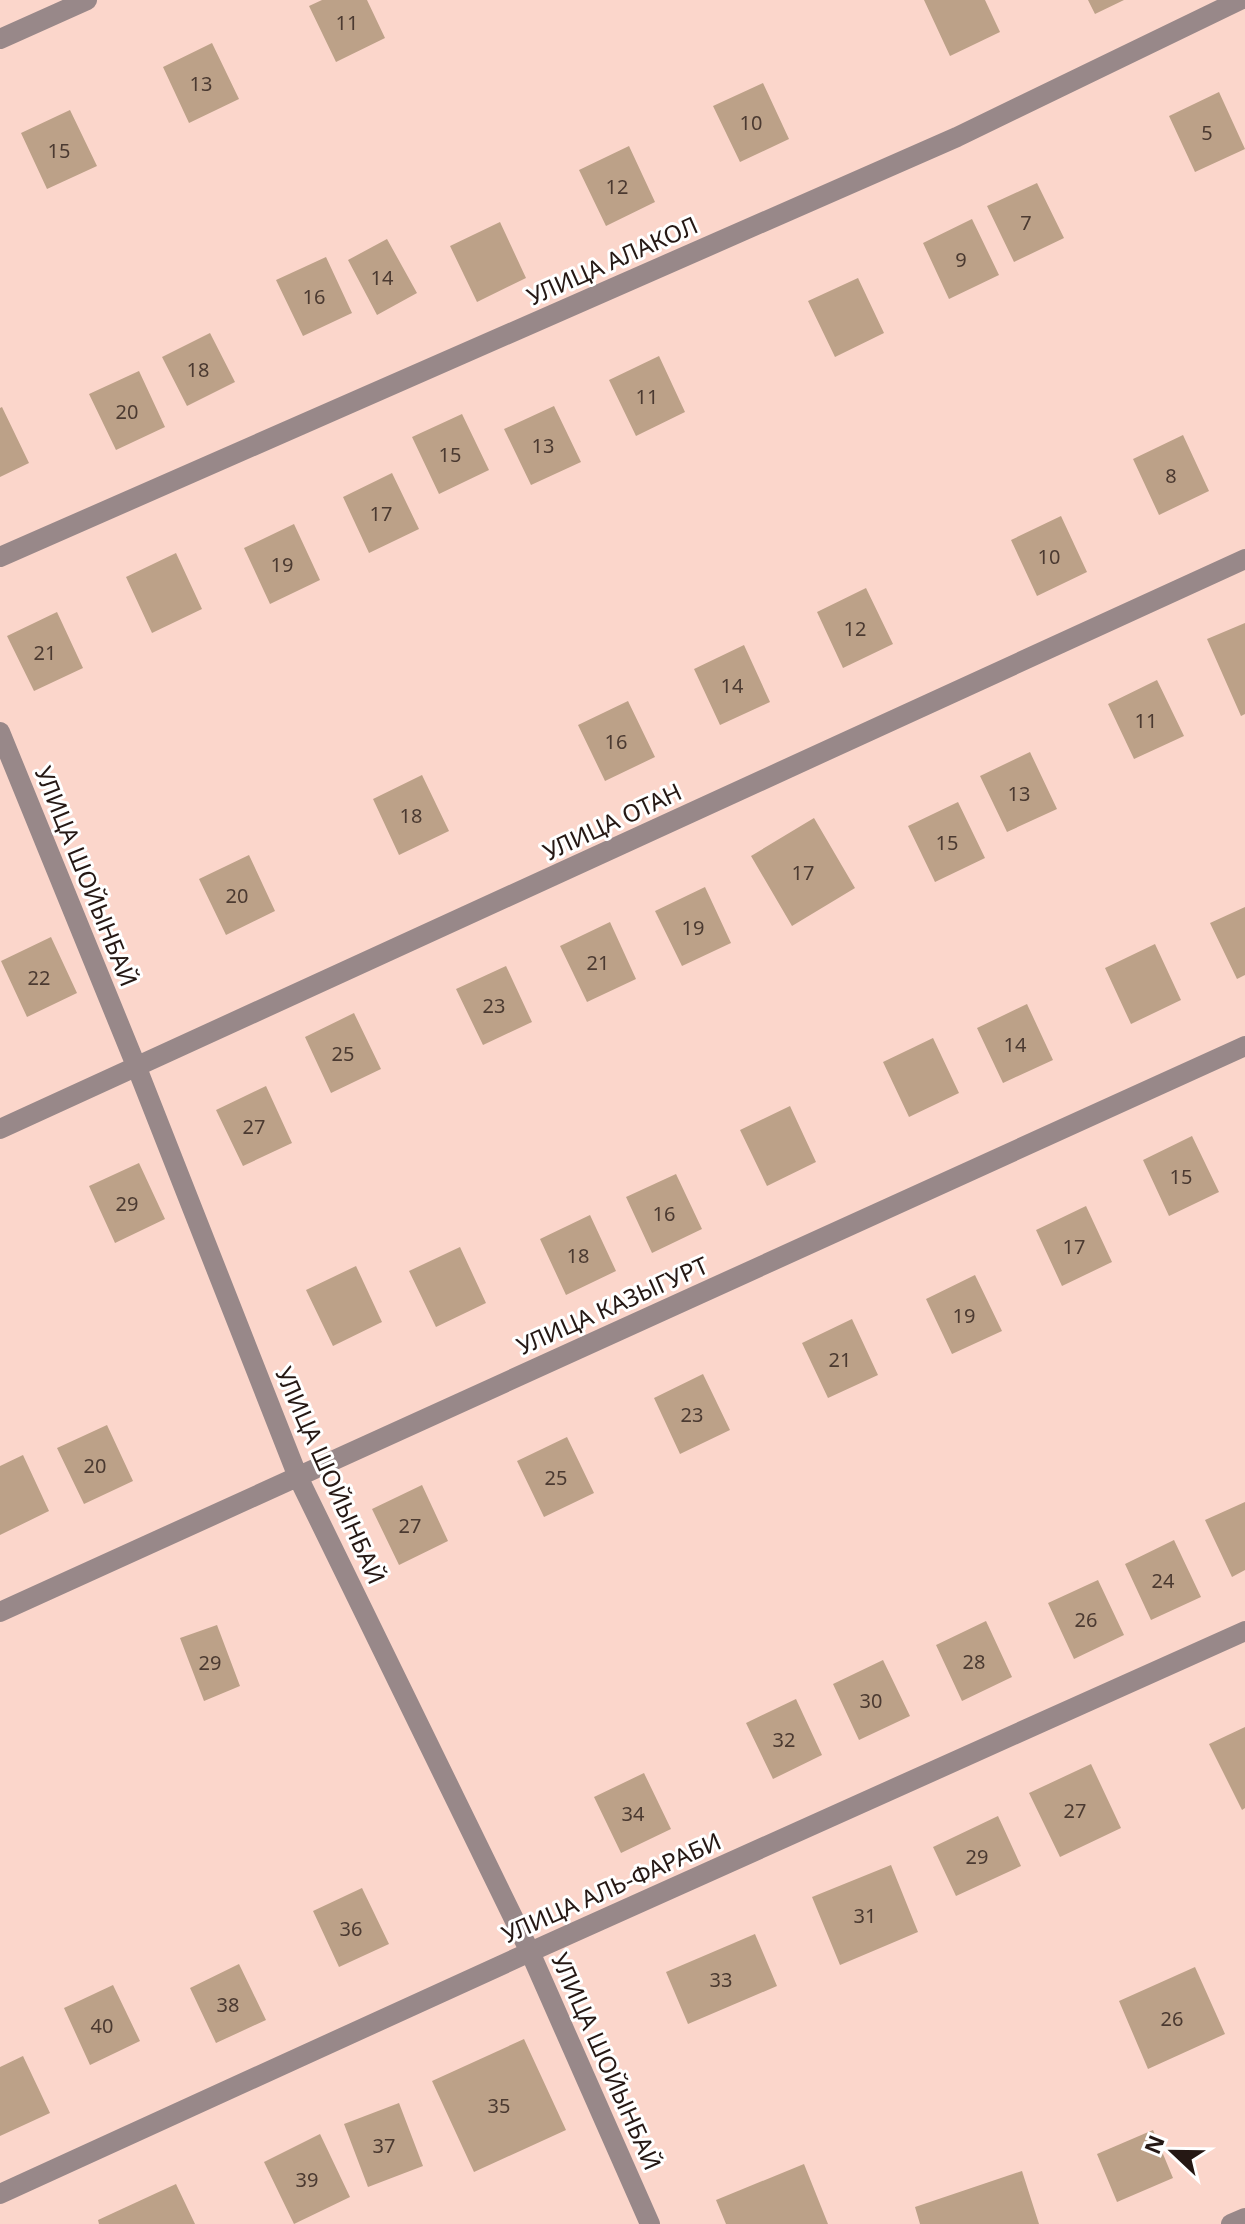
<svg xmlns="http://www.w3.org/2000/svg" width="1245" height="2224" viewBox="0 0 1245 2224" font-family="'Noto Sans',sans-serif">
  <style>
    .building { fill: #bca188 }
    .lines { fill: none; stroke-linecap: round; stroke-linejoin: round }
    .minor { stroke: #988889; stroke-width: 20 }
    .labels { text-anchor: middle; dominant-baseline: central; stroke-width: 6; stroke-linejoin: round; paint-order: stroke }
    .number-label { font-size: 20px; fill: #4b3a31 }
    .street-label { font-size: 24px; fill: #251814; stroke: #fff }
  </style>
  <rect width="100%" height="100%" fill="#fbd6cb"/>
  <path class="building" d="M322,0H367L385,38L336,62L309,6Z
    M924,0H985L1000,32L950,56Z
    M1088,0H1124L1095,14Z
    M212,43L239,99L189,123L163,67Z
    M763,83L789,139L740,162L713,106Z
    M1219,92L1245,149L1195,172L1169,116Z
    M70,110L97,166L47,189L21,133Z
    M629,146L655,202L606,226L579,170Z
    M1037,183L1064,238L1014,262L987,206Z
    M972,219L999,275L949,299L923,243Z
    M500,222L526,278L477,302L450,246Z
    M387,239L417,293L377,315L348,260Z
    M326,257L352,313L303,336L276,280Z
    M858,278L884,333L835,357L808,301Z
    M210,333L235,382L187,406L162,357Z
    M659,356L685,412L636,436L609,380Z
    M139,371L165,427L116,450L89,394Z
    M554,406L581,462L531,485L504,429Z
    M2,407L29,463L0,477V408Z
    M462,414L489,470L439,494L412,437Z
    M1183,435L1209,491L1159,515L1133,459Z
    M392,473L419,529L369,553L343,497Z
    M1061,516L1087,572L1037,596L1011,540Z
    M294,524L320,580L270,604L244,548Z
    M176,553L202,609L152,633L126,577Z
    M866,588L893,644L843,668L817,612Z
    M57,612L83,668L34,691L7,636Z
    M1245,623V714L1241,716L1207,639Z
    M744,645L770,702L720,725L694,669Z
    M1157,680L1184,736L1134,759L1108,704Z
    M628,701L655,757L605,781L578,725Z
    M1030,752L1057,809L1007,832L980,776Z
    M422,775L449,831L399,855L373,799Z
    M958,802L985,858L935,882L908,826Z
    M814,818L855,888L792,926L751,856Z
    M249,855L275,911L226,935L199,879Z
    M705,887L731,943L682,966L655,911Z
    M1245,907V975L1237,979L1210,923Z
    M610,922L636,979L587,1002L560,946Z
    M51,937L77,993L27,1017L1,961Z
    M1155,944L1181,1000L1131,1024L1105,968Z
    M506,966L532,1022L483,1045L456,989Z
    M1027,1004L1053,1060L1003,1083L977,1028Z
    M354,1013L381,1069L331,1093L305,1037Z
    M933,1038L959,1093L909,1117L883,1062Z
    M266,1086L292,1143L243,1166L216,1110Z
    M790,1106L816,1162L767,1186L740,1130Z
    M1192,1136L1219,1192L1169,1216L1143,1160Z
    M139,1163L165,1219L115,1243L89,1186Z
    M676,1174L702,1229L652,1253L626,1197Z
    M1086,1206L1112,1262L1062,1286L1036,1230Z
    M590,1215L616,1271L566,1295L540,1239Z
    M460,1247L486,1303L436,1327L409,1271Z
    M356,1266L382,1322L333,1346L306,1290Z
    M975,1275L1002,1331L952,1354L926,1299Z
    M852,1319L878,1375L828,1398L802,1343Z
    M703,1374L730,1430L680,1454L654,1398Z
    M107,1425L133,1481L84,1504L57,1448Z
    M567,1437L594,1493L544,1517L517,1461Z
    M23,1455L49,1511L0,1535V1466Z
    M422,1485L448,1541L399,1565L372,1509Z
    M1245,1502V1570L1232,1577L1205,1520Z
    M1174,1540L1201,1597L1151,1620L1125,1564Z
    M1098,1580L1124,1635L1074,1659L1048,1603Z
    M986,1621L1012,1677L962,1701L936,1645Z
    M217,1625L240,1686L204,1701L180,1638Z
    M883,1660L910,1716L859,1740L833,1684Z
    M796,1699L822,1755L773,1779L746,1723Z
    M1245,1727V1808L1242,1810L1209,1744Z
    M1091,1764L1121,1828L1060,1857L1029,1793Z
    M644,1773L671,1829L621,1853L594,1797Z
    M998,1816L1021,1866L956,1896L933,1847Z
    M891,1865L918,1932L840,1965L812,1897Z
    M362,1888L389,1944L339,1967L313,1911Z
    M755,1934L777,1986L688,2024L666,1972Z
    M239,1964L266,2020L216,2043L190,1988Z
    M1195,1967L1225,2034L1148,2069L1119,2001Z
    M113,1985L140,2041L90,2065L64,2008Z
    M524,2039L566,2130L474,2172L432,2081Z
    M23,2056L50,2113L0,2136V2067Z
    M399,2103L423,2166L368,2187L344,2124Z
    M1153,2130L1173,2178L1117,2202L1097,2154Z
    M320,2134L350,2197L294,2224L264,2162Z
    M804,2164L828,2224H726L716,2200Z
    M1022,2171L1039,2224H920L915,2207Z
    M176,2184L195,2224H99L98,2220Z"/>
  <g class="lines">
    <path class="minor" d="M0,39L87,0
      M0,557L957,137L1240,0
      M0,732L137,1068L298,1477L530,1952L650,2224
      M0,1129L1245,559
      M0,1612L1245,1046
      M0,2194L530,1952L1245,1631
      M1231,2224L1245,2218"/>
  </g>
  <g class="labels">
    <g class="number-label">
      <text x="347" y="22">11</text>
      <text x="201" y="83">13</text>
      <text x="751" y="122">10</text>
      <text x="1207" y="132">5</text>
      <text x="59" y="150">15</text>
      <text x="617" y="186">12</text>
      <text x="1026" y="222">7</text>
      <text x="961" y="259">9</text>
      <text x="382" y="277">14</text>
      <text x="314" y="296">16</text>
      <text x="198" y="369">18</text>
      <text x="647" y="396">11</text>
      <text x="127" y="411">20</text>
      <text x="543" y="445">13</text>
      <text x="450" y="454">15</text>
      <text x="1171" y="475">8</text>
      <text x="381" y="513">17</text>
      <text x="1049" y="556">10</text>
      <text x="282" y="564">19</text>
      <text x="855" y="628">12</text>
      <text x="45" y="652">21</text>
      <text x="732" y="685">14</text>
      <text x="1146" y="720">11</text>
      <text x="616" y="741">16</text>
      <text x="1019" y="793">13</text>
      <text x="411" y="815">18</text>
      <text x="947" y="842">15</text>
      <text x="803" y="872">17</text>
      <text x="237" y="895">20</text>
      <text x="693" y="927">19</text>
      <text x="598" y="962">21</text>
      <text x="39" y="977">22</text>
      <text x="494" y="1005">23</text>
      <text x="1015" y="1044">14</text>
      <text x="343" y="1053">25</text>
      <text x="254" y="1126">27</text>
      <text x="1181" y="1176">15</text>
      <text x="127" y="1203">29</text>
      <text x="664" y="1213">16</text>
      <text x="1074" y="1246">17</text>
      <text x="578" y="1255">18</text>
      <text x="964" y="1315">19</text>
      <text x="840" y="1359">21</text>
      <text x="692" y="1414">23</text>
      <text x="95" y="1465">20</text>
      <text x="556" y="1477">25</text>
      <text x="410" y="1525">27</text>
      <text x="1163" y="1580">24</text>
      <text x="1086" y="1619">26</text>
      <text x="974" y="1661">28</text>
      <text x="210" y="1662">29</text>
      <text x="871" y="1700">30</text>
      <text x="784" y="1739">32</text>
      <text x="1075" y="1810">27</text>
      <text x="633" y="1813">34</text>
      <text x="977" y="1856">29</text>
      <text x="865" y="1915">31</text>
      <text x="351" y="1928">36</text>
      <text x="721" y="1979">33</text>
      <text x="228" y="2004">38</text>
      <text x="1172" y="2018">26</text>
      <text x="102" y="2025">40</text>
      <text x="499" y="2105">35</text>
      <text x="384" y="2145">37</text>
      <text x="307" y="2179">39</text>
    </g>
    <g class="street-label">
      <text transform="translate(612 260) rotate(-24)">УЛИЦА АЛАКОЛ</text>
      <text transform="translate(612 821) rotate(-25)">УЛИЦА ОТАН</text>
      <text transform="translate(87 876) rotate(68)">УЛИЦА ШОЙЫНБАЙ</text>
      <text transform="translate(612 1305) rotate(-24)">УЛИЦА КАЗЫГУРТ</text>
      <text transform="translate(331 1475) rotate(66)">УЛИЦА ШОЙЫНБАЙ</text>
      <text transform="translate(611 1887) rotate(-24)">УЛИЦА АЛЬ-ФАРАБИ</text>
      <text transform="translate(607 2061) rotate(66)">УЛИЦА ШОЙЫНБАЙ</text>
    </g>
  </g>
  <g transform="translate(1173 2152) rotate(292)" stroke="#ffffff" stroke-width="6" paint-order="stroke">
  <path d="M0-6L14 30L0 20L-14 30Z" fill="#251814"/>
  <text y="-12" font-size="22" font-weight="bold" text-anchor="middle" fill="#251814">N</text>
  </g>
</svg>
